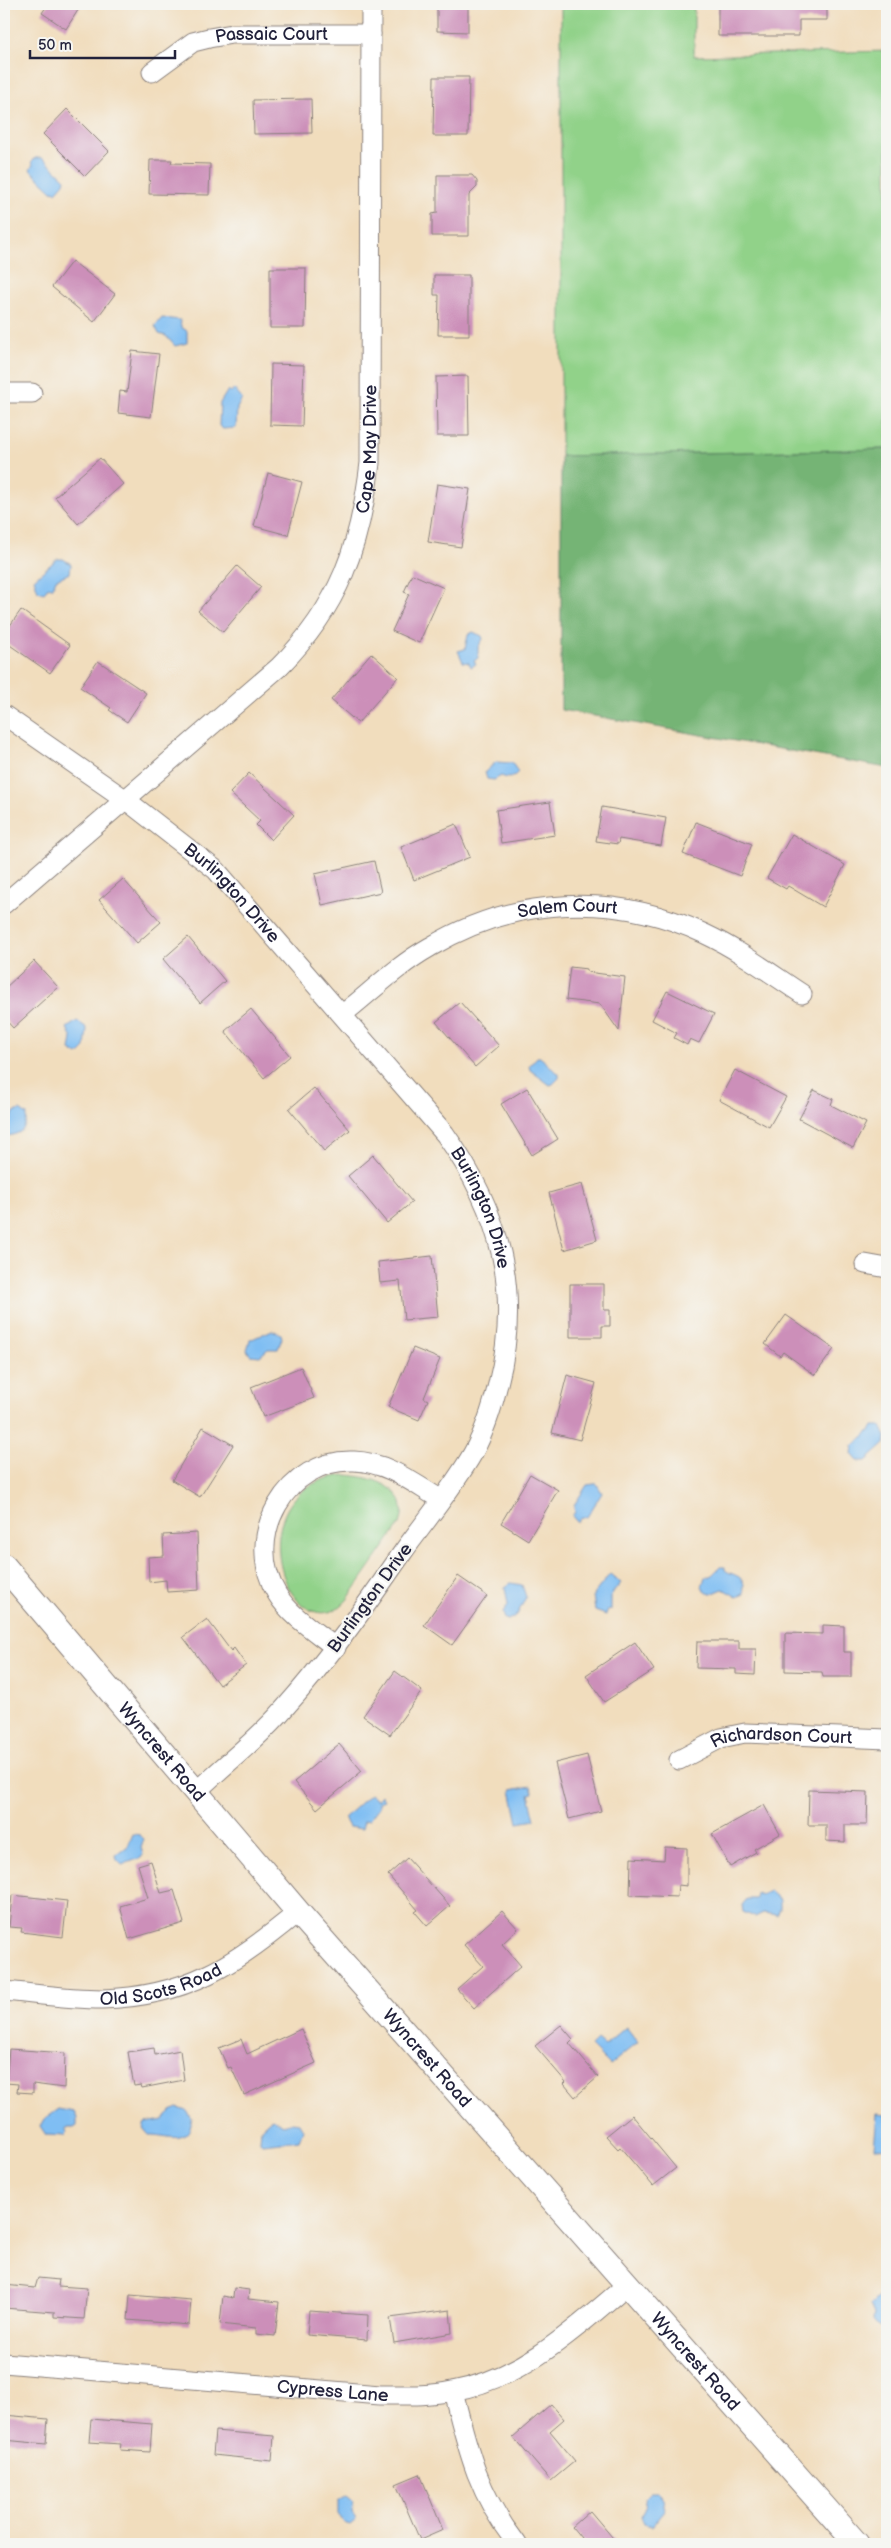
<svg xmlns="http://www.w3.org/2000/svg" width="891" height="2548" viewBox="0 0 891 2548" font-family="'Balsamiq Sans',sans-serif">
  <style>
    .green { fill: #91d289; stroke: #5a7a62 }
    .forest { fill: #74b475; stroke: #4b6b58 }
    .water { fill: #7fbef3; stroke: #507097 }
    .building { fill: #cc8fb9 }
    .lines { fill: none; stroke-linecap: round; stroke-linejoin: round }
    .minor-casing { stroke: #8a807c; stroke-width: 21 }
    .tertiary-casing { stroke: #8a807c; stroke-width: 26 }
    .minor { stroke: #fff; stroke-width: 19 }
    .tertiary { stroke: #fff; stroke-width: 24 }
    .labels { text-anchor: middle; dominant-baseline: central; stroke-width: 4.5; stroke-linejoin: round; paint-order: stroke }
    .street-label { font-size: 18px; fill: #22223b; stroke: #f6f6f2 }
  </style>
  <rect width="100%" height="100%" fill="#f6f6f2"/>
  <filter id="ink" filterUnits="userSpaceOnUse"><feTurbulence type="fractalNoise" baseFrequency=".02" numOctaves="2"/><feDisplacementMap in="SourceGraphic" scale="10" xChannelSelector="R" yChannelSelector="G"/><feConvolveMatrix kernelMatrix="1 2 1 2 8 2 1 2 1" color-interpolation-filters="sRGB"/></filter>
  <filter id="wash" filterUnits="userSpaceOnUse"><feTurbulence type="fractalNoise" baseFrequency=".0096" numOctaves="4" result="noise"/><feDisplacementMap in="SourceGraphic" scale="20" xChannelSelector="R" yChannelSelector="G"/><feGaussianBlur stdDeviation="1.12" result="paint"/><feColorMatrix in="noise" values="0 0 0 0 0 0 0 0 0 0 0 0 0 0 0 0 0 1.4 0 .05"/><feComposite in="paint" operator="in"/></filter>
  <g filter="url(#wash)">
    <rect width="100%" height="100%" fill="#f1ddbd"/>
    <path class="green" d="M561,4H694V56L887,51V449L561,456Z
      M346,1475C374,1477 412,1488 400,1524L347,1600C344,1603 340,1608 335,1610C279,1635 238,1484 346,1475Z"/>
    <path class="forest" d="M887,449V768L561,710V456Z"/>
    <path class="water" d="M35,158H43L65,179L64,183L56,192L52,191L30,170L33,164L31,162Z
      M162,318L180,320L181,327L187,331V343L175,346L166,336L159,334L155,326Z
      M234,389L242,399L237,408L236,428L223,429L219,426L220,403L228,390L231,392Z
      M57,559H63L71,564L70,573L56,579L53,587L47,588L44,593L38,591L34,579Z
      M473,632L482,636L483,639L478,647V658L474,661L476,664L471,667L469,663L463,662L458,651L465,649L468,635Z
      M496,762L512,763L518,772C512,779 509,779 501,776L494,780L487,779L485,772Z
      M77,1021L87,1028L85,1048L78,1055L70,1050L72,1038L67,1028Z
      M537,1057H540L559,1074V1078L553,1084L550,1085L530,1070L529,1066Z
      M20,1110L27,1115C25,1134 19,1133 4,1137V1122L12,1118L14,1112Z
      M272,1330L281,1334L282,1338L278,1349H268L260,1356L250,1355L247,1350L250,1340Z
      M873,1426H881L886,1437L885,1444L866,1461H858L852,1454L853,1446L871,1430Z
      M594,1484H597L602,1493L587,1517H583L577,1522L572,1516L575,1512L574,1505L587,1485Z
      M720,1567H725V1570C731,1575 744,1575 744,1586C744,1588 743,1591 744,1594L737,1597L723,1589L711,1594L705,1592L702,1586L705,1578L712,1575Z
      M610,1574L621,1583L611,1595V1610L607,1611L606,1615L595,1611L593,1595Z
      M511,1583L522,1585L526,1597L517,1615L508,1620L505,1619L503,1613L508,1605L505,1587Z
      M531,1786L533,1793L529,1794L535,1820L518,1823L511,1790Z
      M370,1794L377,1800L381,1795L384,1800L379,1802V1807L369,1820L364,1821L362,1829L349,1827L344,1818Z
      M133,1834L140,1835L144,1839L141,1848L143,1854L140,1858L122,1865L117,1860L116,1855L128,1846Z
      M770,1891L780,1900V1909L777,1915L763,1913L755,1917L743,1912L742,1905L747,1899H756L757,1893L761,1895Z
      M626,2027L638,2042L610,2065L591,2046L597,2040L604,2046Z
      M177,2108L187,2111L192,2119C189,2148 167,2134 149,2135L143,2128L145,2123L164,2120L171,2111Z
      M58,2109L74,2112L77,2118V2126L74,2128H65L67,2132L64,2136L46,2135L40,2126L44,2119Z
      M877,2114L887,2115V2149L874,2148Z
      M272,2118L283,2125L292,2122L299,2123L303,2130L299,2140L262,2144L260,2141L261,2128Z
      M882,2293L887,2294V2328L884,2329L878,2327L873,2321L874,2314L870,2305Z
      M650,2492H658L663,2499L665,2510L652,2526L644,2524L641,2517L646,2508L644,2498Z
      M347,2495L354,2501L352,2511L356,2520L350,2525L344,2523L338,2514V2501Z"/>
    <g id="blocks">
      <path class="building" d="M48,4H82L66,29L42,13Z
        M437,4H468V32L437,31Z
        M718,4H827V20H799V36H718Z
        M434,77H469L468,136H433Z
        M311,99L312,133L254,134L253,100Z
        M67,109L109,151L85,176L43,134Z
        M150,160H172L171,163L210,164L209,195L149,194Z
        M437,175H472L477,181V187L469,195V236H432V214L437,213Z
        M72,261L115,294L94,322L52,287Z
        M270,268H306L305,328H270Z
        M434,275H469V335H438L439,295H434Z
        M132,351L159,354L151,417L118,413L120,391L127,392Z
        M271,364L304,365L302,426L270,425Z
        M468,376L469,436H437L436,377Z
        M100,458L123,484L78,524L55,497Z
        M268,473L302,482L288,535L254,526Z
        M437,484L470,489L461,547L428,542Z
        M237,566L261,587L223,632L198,611Z
        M412,574L444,588L419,643L392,631L409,594L404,592Z
        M21,610L70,645L50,673L4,641V634Z
        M371,653L398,677L358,723L331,700Z
        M98,661L146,693L127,722L109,710L111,708L80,687Z
        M249,773L294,815L271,840L256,825L260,821L230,793Z
        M550,802L555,835L501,843L496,810Z
        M602,807L666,818L661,846L619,839L618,844L596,841Z
        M696,822L752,844L740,876L683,854Z
        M456,824L470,857L414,880L401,847Z
        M792,834L845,865L823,907L788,886L786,889L767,878Z
        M374,861L381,892L322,905L315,874Z
        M123,879L161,922L137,943L99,900Z
        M188,937L225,981L200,1003L163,959Z
        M34,961L58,987L13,1028L4,1018V989Z
        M570,967L587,969V972L625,977L619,1031L600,1004L566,1000Z
        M667,991L714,1014L699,1043L690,1039L687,1045L674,1038L677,1033L652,1020Z
        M460,1002L499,1046L475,1067L436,1022Z
        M251,1009L290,1056L264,1078L225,1031Z
        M735,1070L786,1097L769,1127L719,1100Z
        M314,1088L350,1130L324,1151L289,1109Z
        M527,1088L558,1139L532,1155L501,1104Z
        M814,1090L833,1099L831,1105L866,1123L853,1148L799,1119Z
        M373,1155L412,1202L387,1223L348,1176Z
        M582,1184L597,1240L564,1250L549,1193Z
        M432,1256L438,1317L404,1320L400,1281L380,1283L378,1262Z
        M570,1284H604V1310H610V1326H602V1337H570Z
        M786,1315L834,1349L815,1375L783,1352L780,1356L765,1344Z
        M413,1348L440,1359L424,1398L428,1400L419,1420L388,1407Z
        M301,1367L314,1398L263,1417L251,1387Z
        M567,1375L596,1383L580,1440L552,1433Z
        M203,1427L233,1445L200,1497L172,1480Z
        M530,1474L558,1490L528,1540L501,1523Z
        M197,1533L199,1590L167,1592L166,1580L149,1582L148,1557L164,1556L163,1535Z
        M458,1576L487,1596L452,1645L424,1625Z
        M207,1619L231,1651L234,1648L246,1665L219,1685L183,1637Z
        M823,1625L844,1626V1652H851V1677H823L822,1672L785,1671V1633L823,1634Z
        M697,1641H739V1649H756L755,1675L736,1674V1669L696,1668Z
        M635,1642L654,1670L604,1702L586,1675Z
        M395,1671L422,1691L390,1735L363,1716Z
        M339,1744L362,1771L317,1809L294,1782Z
        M587,1755L601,1811L569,1819L555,1763Z
        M809,1790L868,1792L867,1825H845V1842L826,1841V1825H808Z
        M764,1805L780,1834L754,1849L756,1852L730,1867L712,1834Z
        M665,1847L687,1848V1886L678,1885L677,1897L630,1895L631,1858L664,1860Z
        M407,1858L450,1906L427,1926L415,1912L418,1910L388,1875Z
        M151,1861L161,1893L174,1890L184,1923L129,1939L120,1906L148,1898L138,1865Z
        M12,1895L67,1901L63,1937L21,1932L22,1928L9,1927Z
        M502,1911L518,1929L502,1944L521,1966L474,2008L457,1989L483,1966L464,1945Z
        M561,2025L573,2039L569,2043L598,2077L575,2097L564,2084L566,2082L535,2046Z
        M301,2029L316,2063L244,2095L231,2067L228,2068L219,2048L241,2039L247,2054Z
        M154,2048L155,2055L180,2050L184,2080L142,2088L141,2085L134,2086L128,2052Z
        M9,2049L65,2053L64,2088L33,2084V2093L17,2092L18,2084L6,2083Z
        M632,2115L676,2168L653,2186L620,2147L618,2149L606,2136Z
        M38,2278L59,2280L58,2286L87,2288L84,2319L54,2317V2312L4,2308V2285L35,2288Z
        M234,2288L249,2290L248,2299L279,2302L275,2336L256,2334V2328L220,2324L223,2296L233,2298Z
        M130,2295L191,2300L189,2325L128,2320Z
        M450,2310L452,2333L394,2343L390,2318Z
        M309,2311L368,2315L367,2340L307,2335Z
        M551,2404L564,2419L550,2431L575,2461L551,2481L513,2437Z
        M4,2415L48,2419L46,2444L4,2440Z
        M91,2419L152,2424L150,2452L120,2450L121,2444L89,2442Z
        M215,2431L274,2436L272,2461L213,2455Z
        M420,2474L443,2530L420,2540L396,2484Z
        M590,2511L618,2544H586L572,2527Z"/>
    </g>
  </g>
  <g filter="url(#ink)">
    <use href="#blocks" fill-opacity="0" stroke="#8a807c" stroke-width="1"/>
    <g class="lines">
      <defs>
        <g id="minor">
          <path id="s1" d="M152,72L193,42L209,38L232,34H371"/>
          <path d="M4,393H32"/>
          <path id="s2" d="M4,715L126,800L216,870L445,1134C500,1211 522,1291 498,1384C492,1409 485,1431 473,1453C453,1488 426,1520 403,1552C365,1607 327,1661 282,1711C257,1740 225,1764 197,1791"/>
          <path id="s3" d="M4,904L279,667C340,606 360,546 370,463L371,4"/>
          <path id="s4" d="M343,1014C371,992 398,965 430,947C514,896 616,892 705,934C739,950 770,973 802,994"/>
          <path d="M865,1264L887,1268"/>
          <path d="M336,1648C316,1632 290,1616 277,1594C242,1537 287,1458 354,1461C387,1462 413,1483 440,1499"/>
          <path id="s5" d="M679,1760L721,1738L745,1733L887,1739"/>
          <path id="s6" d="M4,1991C36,1994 70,1999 102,1999C186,1997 236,1964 298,1912"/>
          <path id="s7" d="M4,2363L380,2395C404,2395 429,2396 452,2391C523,2379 576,2328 629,2283"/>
          <path d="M453,2391C468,2451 478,2494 517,2544"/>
        </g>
        <g id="tertiary">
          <path id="s8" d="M4,1566L298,1912L857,2544"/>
        </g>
      </defs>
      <use href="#minor" class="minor-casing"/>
      <use href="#tertiary" class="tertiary-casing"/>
      <use href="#minor" class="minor"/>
      <use href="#tertiary" class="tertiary"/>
    </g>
  </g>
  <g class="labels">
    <g class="street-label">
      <text stroke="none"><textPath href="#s1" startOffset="130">Passaic Court</textPath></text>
      <text stroke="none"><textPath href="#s3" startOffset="605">Cape May Drive</textPath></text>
      <text stroke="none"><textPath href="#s2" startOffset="290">Burlington Drive</textPath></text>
      <text stroke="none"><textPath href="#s4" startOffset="255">Salem Court</textPath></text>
      <text stroke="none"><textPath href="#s2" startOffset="695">Burlington Drive</textPath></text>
      <text transform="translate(370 1598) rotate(-54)">Burlington Drive</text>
      <text stroke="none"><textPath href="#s5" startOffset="108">Richardson Court</textPath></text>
      <text stroke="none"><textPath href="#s8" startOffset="244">Wyncrest Road</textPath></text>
      <text stroke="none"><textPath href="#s6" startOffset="159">Old Scots Road</textPath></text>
      <text stroke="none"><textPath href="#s8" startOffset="649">Wyncrest Road</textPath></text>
      <text stroke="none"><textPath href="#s8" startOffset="1054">Wyncrest Road</textPath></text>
      <text stroke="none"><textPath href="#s7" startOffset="330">Cypress Lane</textPath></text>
    </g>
  </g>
  <rect width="891" height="2548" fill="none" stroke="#f6f6f2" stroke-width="20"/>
  <path d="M30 50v8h145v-8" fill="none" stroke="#22223b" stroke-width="2.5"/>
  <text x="38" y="50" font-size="15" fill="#22223b" stroke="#f6f6f2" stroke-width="4" paint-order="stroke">50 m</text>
</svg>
